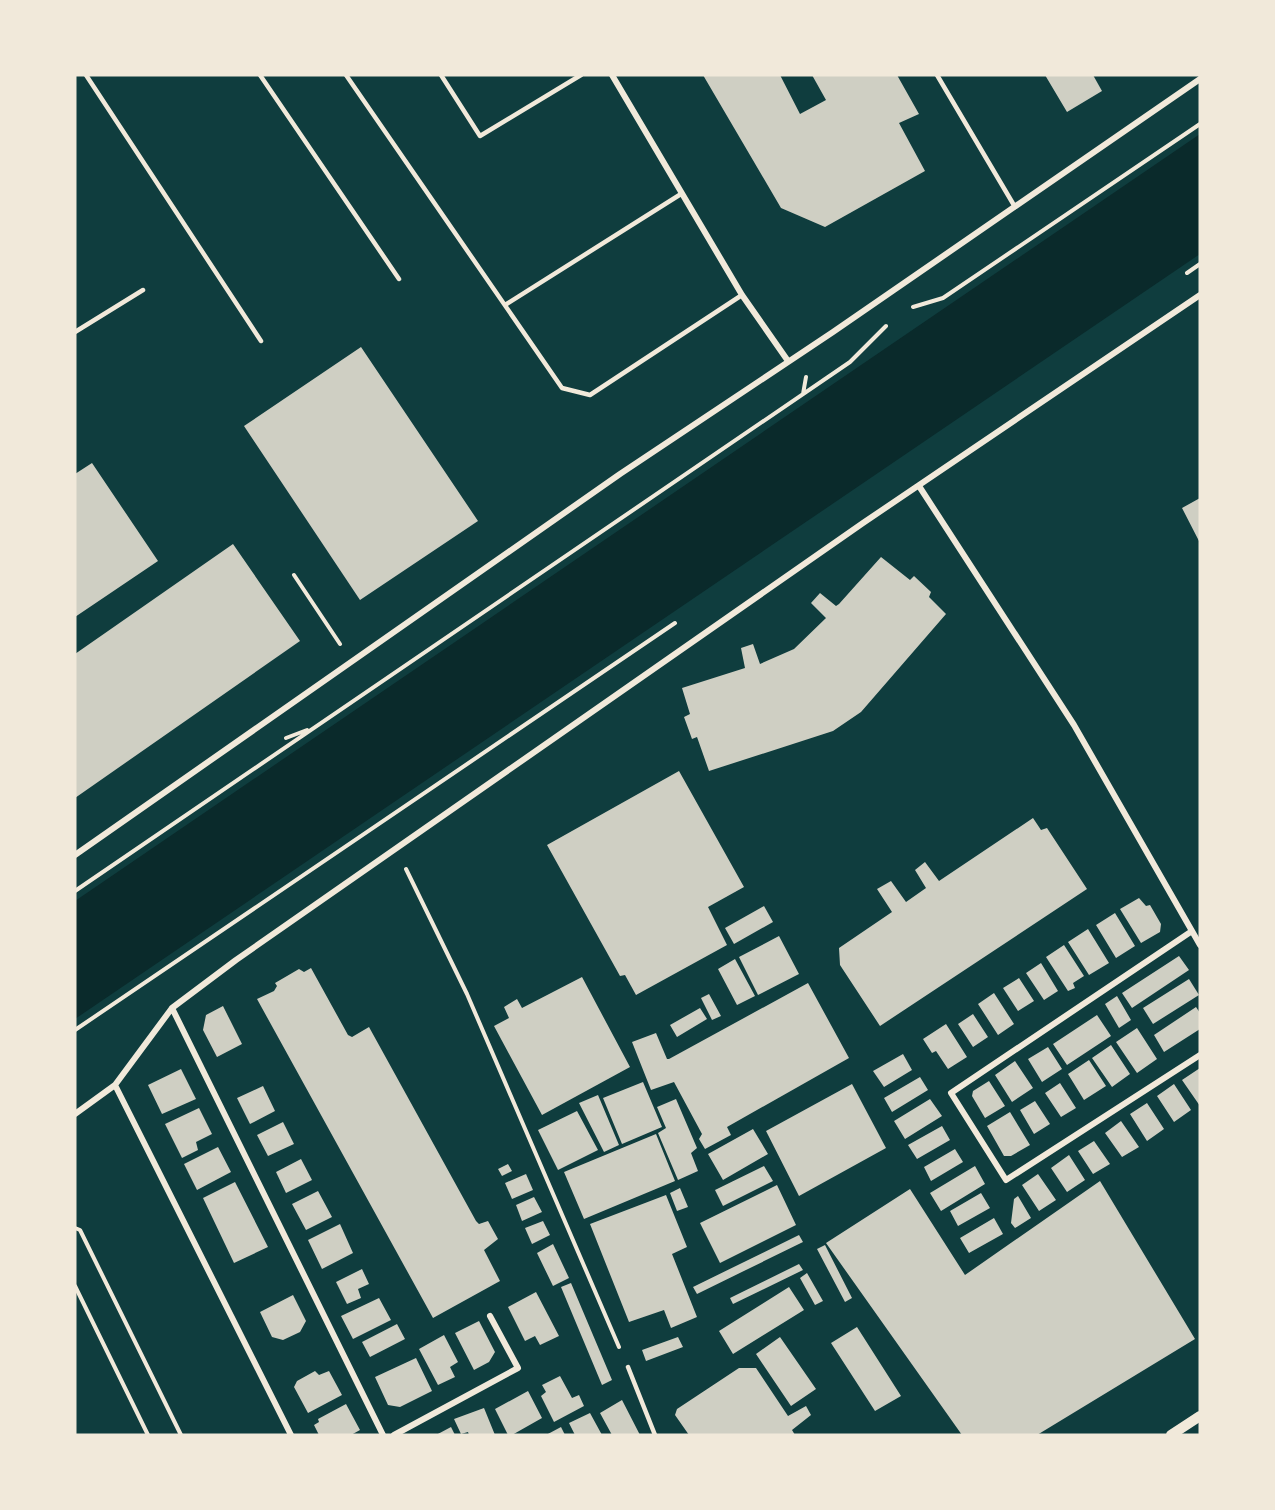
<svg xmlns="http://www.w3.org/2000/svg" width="1275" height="1510" viewBox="0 0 1275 1510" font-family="Cabin,sans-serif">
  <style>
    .water { fill: #0a2a2b }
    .building { fill: #cfcfc3 }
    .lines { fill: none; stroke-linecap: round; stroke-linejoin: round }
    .path { stroke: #f1e9da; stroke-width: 4 }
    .service { stroke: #f1e9da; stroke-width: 4.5 }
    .minor { stroke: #f1e9da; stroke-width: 6 }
    .tertiary { stroke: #f1e9da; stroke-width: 10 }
  </style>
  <rect width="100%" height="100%" fill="#0f3d3e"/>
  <path class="water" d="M1200,134V254L75,1019V901Z"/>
  <path class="building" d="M703,75H780L800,114L826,100L812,75H897L919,114L899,123L925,171L825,227L781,208Z
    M1045,75H1093L1102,91L1067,112Z
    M361,347L478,521L360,600L244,426Z
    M92,463L158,561L75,617V474Z
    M1200,498V543L1182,508Z
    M233,544L300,641L75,798V654Z
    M881,557L910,580L914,576L931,592L929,597L946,614L861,712L833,731L709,771L697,737L692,739L684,717L690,714L682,688L745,668L741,648L753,644L760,664L794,649L826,618L811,603L820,593L836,606L839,604Z
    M679,771L744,887L708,907L727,945L636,995L625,975L620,976L547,845Z
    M1033,818L1041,830L1047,828L1087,889L880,1026L840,965L839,948L892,912L877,889L891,881L906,902L926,888L915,870L925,862L939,881Z
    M1139,898L1146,906L1150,905L1161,924L1160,932L1141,943L1120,909Z
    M764,906L773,922L734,944L725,928Z
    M1115,913L1135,946L1116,958L1096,925Z
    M1088,929L1109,963L1089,975L1068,942Z
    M779,936L799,974L758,995L739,957Z
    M1064,945L1084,976L1073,983L1075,988L1068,991L1046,957Z
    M1179,956L1189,970L1132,1008L1122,993Z
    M735,959L755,996L737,1005L718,969Z
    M1041,963L1058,991L1044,1000L1026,973Z
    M311,968L348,1035L352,1037L369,1027L476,1221L479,1224L488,1221L498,1239L484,1250L500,1281L433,1318L257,999L274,991L277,986L275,983L299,969L304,972Z
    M582,977L630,1067L542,1115L494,1026L509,1018L504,1007L517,999L522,1008Z
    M1019,978L1034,1001L1018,1011L1003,988Z
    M1189,979L1199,995L1153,1024L1143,1008Z
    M808,983L849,1058L727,1127L731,1135L705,1149L699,1139L702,1134L674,1082L651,1090L632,1042L656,1033L667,1059H669Z
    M994,993L1014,1024L998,1035L978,1004Z
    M709,994L721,1016L712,1020L701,998Z
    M1117,996L1131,1020L1119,1028L1105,1004Z
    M223,1006L242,1044L217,1057L203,1030L206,1015Z
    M1196,1007L1200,1013V1029L1164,1052L1154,1035Z
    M700,1008L707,1019L677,1037L670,1025Z
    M973,1014L988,1037L973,1047L958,1024Z
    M1097,1015L1111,1036L1067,1065L1053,1044Z
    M946,1024L967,1057L948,1069L936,1051L932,1053L923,1039Z
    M1137,1028L1157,1059L1137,1073L1116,1042Z
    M1111,1045L1130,1074L1112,1087L1092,1058Z
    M1048,1047L1062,1069L1042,1082L1028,1059Z
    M903,1054L912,1070L884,1087L873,1071Z
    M1089,1060L1106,1086L1084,1100L1068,1074Z
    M1015,1061L1033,1088L1012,1102L995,1075Z
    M1200,1068V1106L1182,1080Z
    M181,1069L196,1099L162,1114L148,1085Z
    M920,1077L928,1090L892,1112L884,1098Z
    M989,1081L1005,1106L985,1118L972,1096L973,1091Z
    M643,1082L662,1127L622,1144L603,1098Z
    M1060,1083L1076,1108L1061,1117L1045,1093Z
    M852,1084L886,1148L799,1196L766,1131Z
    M1174,1084L1191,1110L1174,1122L1157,1096Z
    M263,1086L275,1111L250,1124L237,1098Z
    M598,1095L619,1145L604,1152L579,1103Z
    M676,1099L697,1148L691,1153L698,1171L678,1180L658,1133L666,1128L657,1107Z
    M930,1099L942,1116L905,1139L894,1121Z
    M1035,1101L1050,1124L1034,1134L1020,1110Z
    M1147,1103L1164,1129L1147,1141L1130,1114Z
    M199,1108L212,1134L196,1142L198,1150L182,1158L165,1124Z
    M577,1111L598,1150L558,1170L538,1130Z
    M1010,1112L1030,1145L1011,1156H1004L987,1126Z
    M1121,1121L1139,1147L1122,1157L1105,1133Z
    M283,1122L294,1144L268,1156L257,1135Z
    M942,1126L950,1140L917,1159L908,1145Z
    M753,1129L768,1154L723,1180L708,1154Z
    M656,1134L675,1181L584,1219L564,1172Z
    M1094,1141L1110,1164L1093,1174L1078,1151Z
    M218,1147L231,1172L197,1190L184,1164Z
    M955,1149L963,1162L931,1181L924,1167Z
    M1069,1155L1085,1180L1067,1192L1051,1168Z
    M301,1159L312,1180L286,1193L276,1172Z
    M508,1164L512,1171L502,1176L498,1169Z
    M764,1166L773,1181L723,1206L715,1190Z
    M975,1166L985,1184L941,1211L930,1193Z
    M526,1174L533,1190L512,1199L505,1183Z
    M1038,1174L1056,1200L1039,1211L1022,1185Z
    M1100,1181L1195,1339L1037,1435H962L826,1243L910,1189L965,1275Z
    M235,1182L268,1247L234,1263L203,1198Z
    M777,1185L796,1225L720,1263L700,1223Z
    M680,1188L688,1207L677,1211L670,1193Z
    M318,1191L332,1217L306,1230L292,1204Z
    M981,1193L990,1208L958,1226L950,1211Z
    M666,1195L687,1247L672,1254L697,1317L671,1328L664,1310L629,1322L590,1224Z
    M1018,1196L1031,1218L1015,1228L1011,1223L1014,1199Z
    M534,1197L542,1212L522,1221L516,1205Z
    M994,1218L1003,1234L969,1253L960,1238Z
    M543,1221L550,1235L532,1244L525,1228Z
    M340,1224L353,1253L322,1269L308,1240Z
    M799,1235L803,1242L697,1294L693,1287Z
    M553,1244L569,1278L553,1286L537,1253Z
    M825,1245L852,1298L845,1302L817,1249Z
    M799,1264L803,1270L733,1304L730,1298Z
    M362,1269L369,1284L358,1289L361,1298L347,1304L336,1282Z
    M807,1273L823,1301L815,1305L800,1278Z
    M571,1283L612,1380L602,1385L561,1287Z
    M789,1287L804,1310L733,1354L719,1331Z
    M536,1292L559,1336L540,1345L535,1336L525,1341L508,1307Z
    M293,1295L306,1321L300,1332L283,1340L272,1337L260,1312Z
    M379,1298L391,1320L353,1339L341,1316Z
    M479,1321L495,1352L489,1362L474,1370L455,1333Z
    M397,1324L405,1339L370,1357L362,1342Z
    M857,1327L901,1396L875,1411L831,1343Z
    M444,1335L458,1362L450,1367L455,1377L438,1385L419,1349Z
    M678,1337L683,1347L646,1361L642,1350Z
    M780,1337L816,1389L791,1406L756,1354Z
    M416,1358L432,1391L400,1407L388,1405L375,1377Z
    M739,1368H756L788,1416L806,1406L811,1415L792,1430L795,1435H689L675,1415L677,1409Z
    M315,1371L319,1375L329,1371L342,1395L308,1413L294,1387L297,1381Z
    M560,1376L572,1398L579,1395L584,1406L554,1422L541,1396L546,1392L542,1385Z
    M528,1391L542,1418L512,1435H508L495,1409Z
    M622,1400L640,1435H612L600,1413Z
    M346,1404L360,1430L351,1435H319L314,1425L319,1422L318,1419Z
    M484,1408L495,1435H469L468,1432L461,1434L454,1419Z
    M590,1413L602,1435H575L569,1423Z
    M451,1427L455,1435H436Z
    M561,1427L565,1435H546Z"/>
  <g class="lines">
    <path class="path" d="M1187,273L1200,264
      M913,307L943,298L1200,124
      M803,394L806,377
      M294,575L340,644
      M286,738L307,730
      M406,869L467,994L619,1347
      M75,891L850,362L886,326
      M75,1030L675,623
      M75,1228L80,1230L181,1435
      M75,1286L148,1435"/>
    <path class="service" d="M86,75L261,341
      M260,75L399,279
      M346,75L562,388L590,395L742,295
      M441,75L480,136L581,75
      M937,75L1015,207
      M505,305L681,194
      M75,332L143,290
      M628,1367L655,1435"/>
    <path class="minor" d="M612,75L742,295L788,361
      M919,486L1074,725L1200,945
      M75,855L620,474L833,332L1200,79
      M1192,931L951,1093L1006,1180L1200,1055
      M172,1008L383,1435
      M115,1085L291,1435
      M75,1114L115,1085L172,1008L236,960L863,523L1200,295
      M394,1435L518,1368L490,1316"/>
    <path class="tertiary" d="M1171,1435L1200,1416"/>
  </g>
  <rect width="1275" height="1510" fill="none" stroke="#f1e9da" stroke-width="153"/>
</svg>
